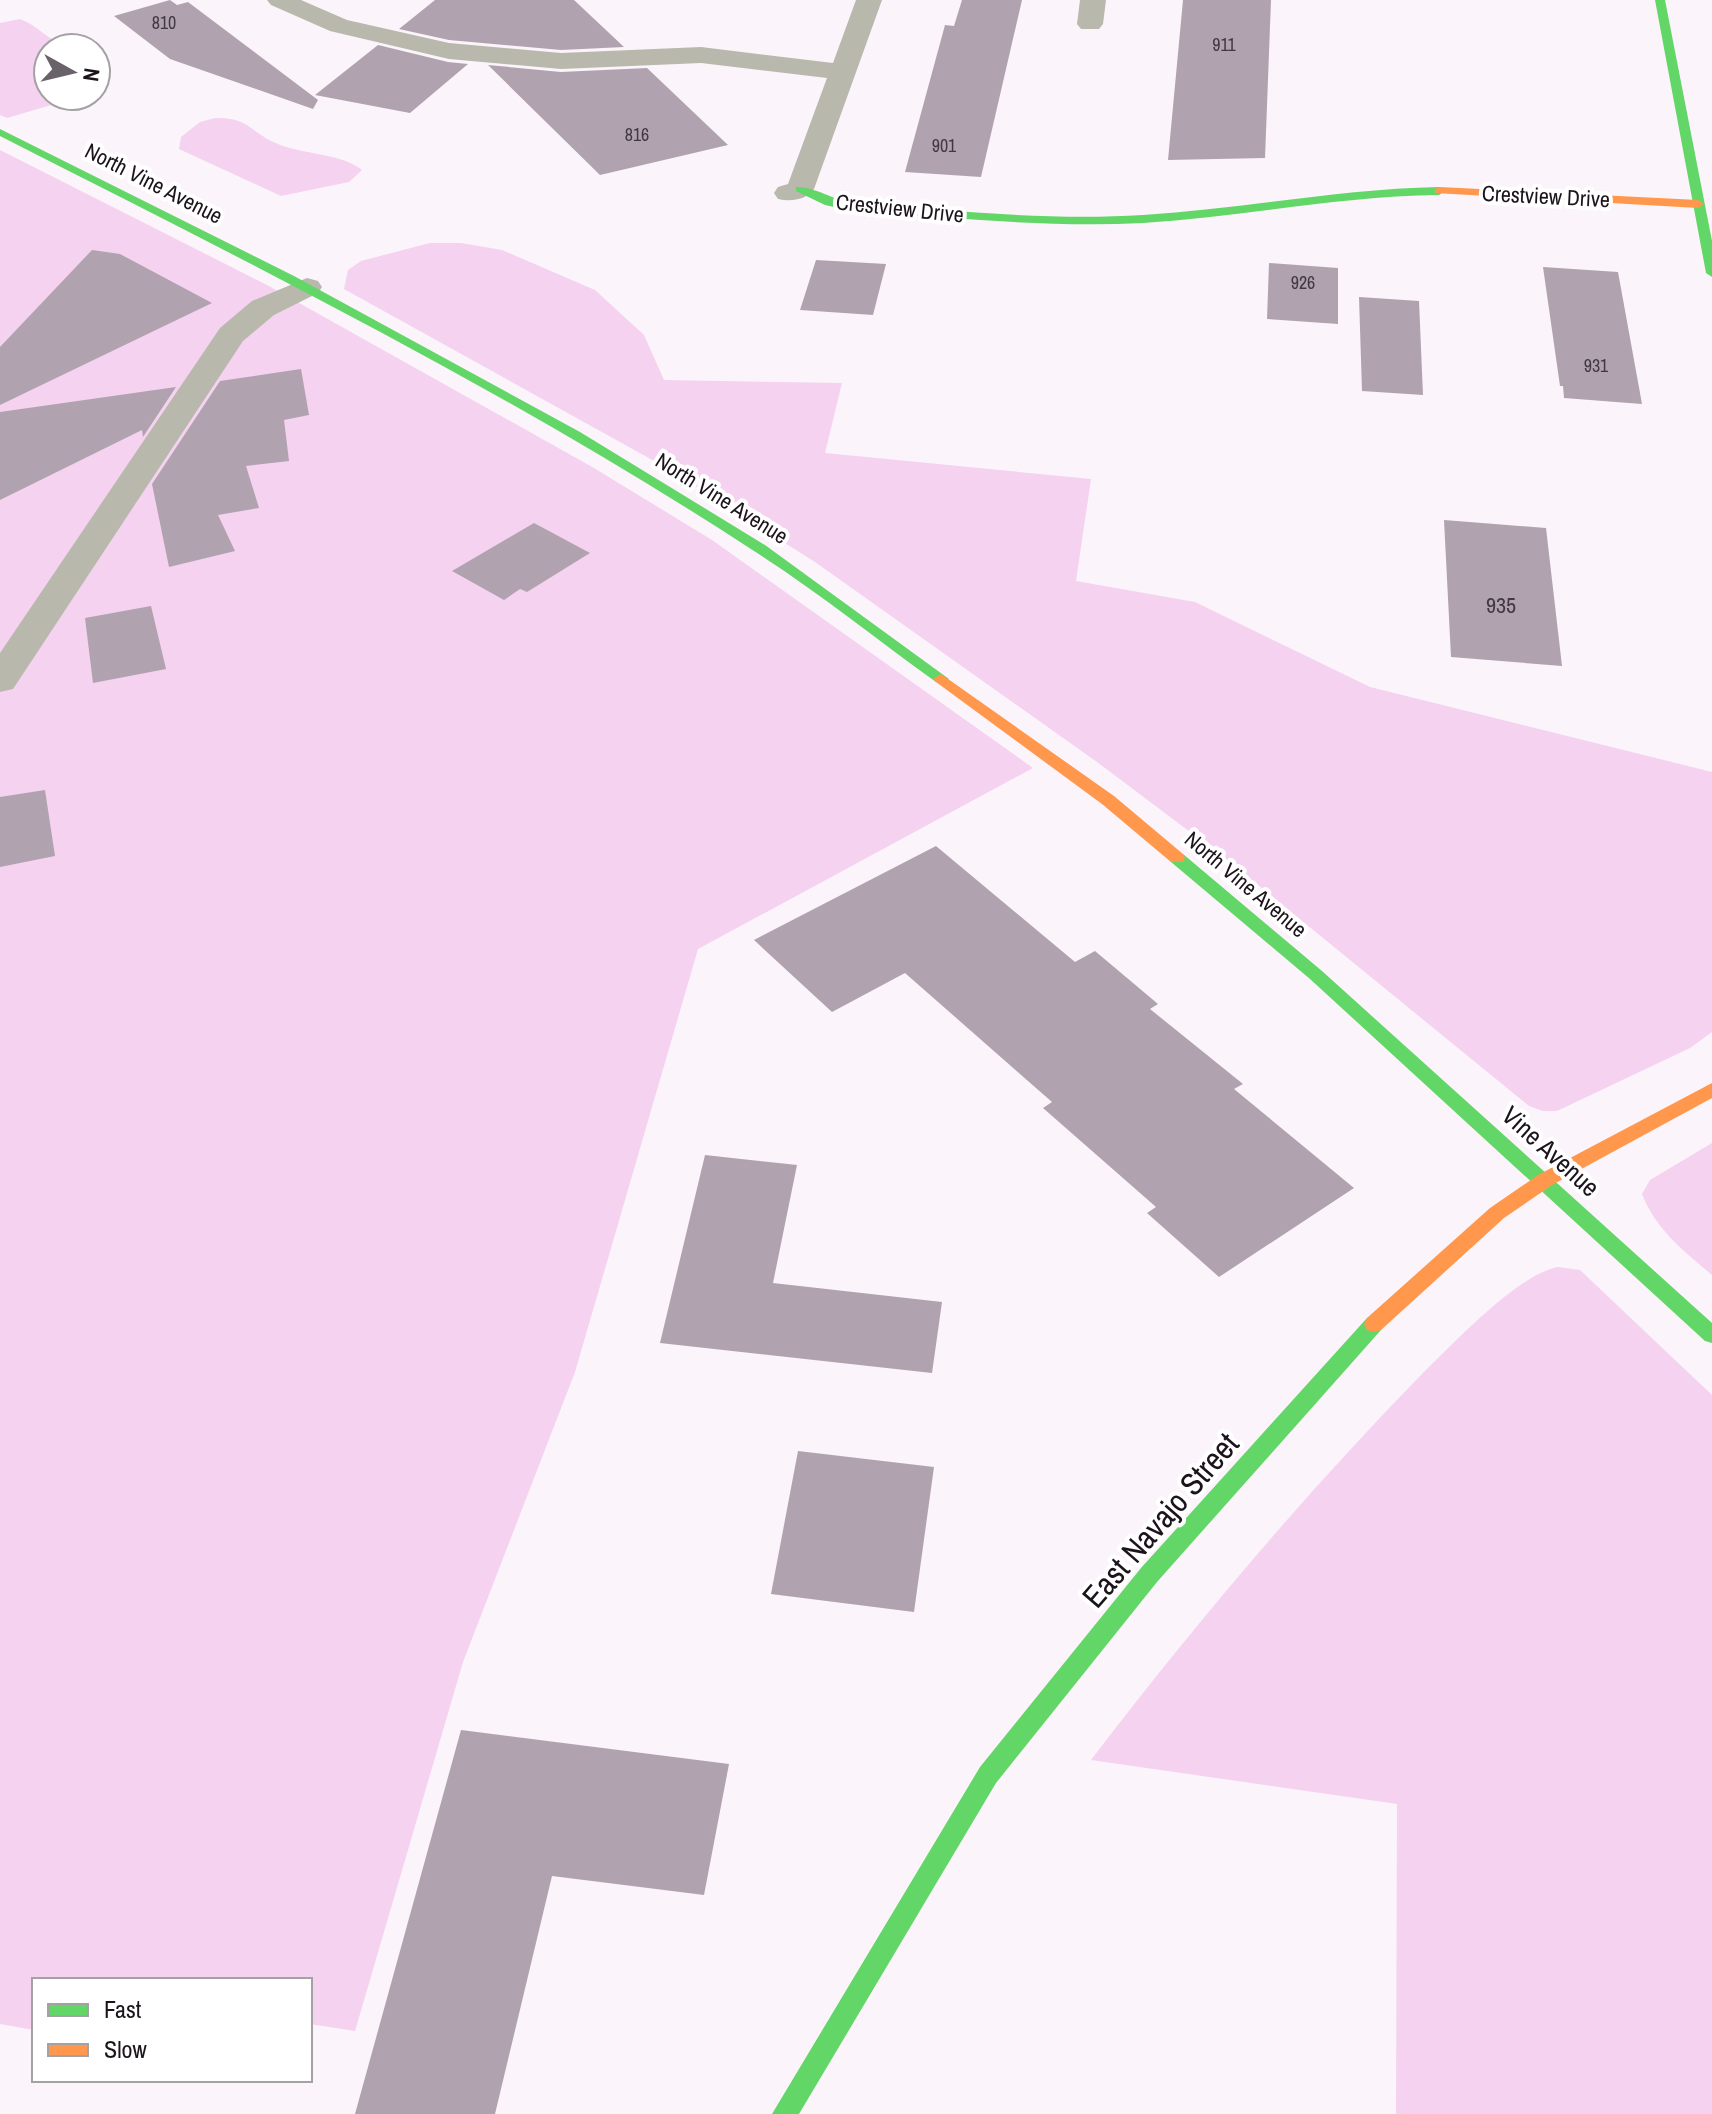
<svg xmlns="http://www.w3.org/2000/svg" width="1712" height="2114" viewBox="0 0 1712 2114" font-family="'Archivo Narrow',sans-serif">
  <style>
    .green { fill: #f4d2f0 }
    .building { fill: #b1a2b0 }
    .lines { fill: none; stroke-linecap: round; stroke-linejoin: round }
    .street { fill: #b8b8ad; fill-rule: evenodd }
    .fast { fill: #63d668; fill-rule: evenodd }
    .slow { fill: #ff974d; fill-rule: evenodd }
    .labels { text-anchor: middle; dominant-baseline: central; stroke-width: 8; stroke-linejoin: round; paint-order: stroke }
    .far-number-label { font-size: 18px; fill: #413840 }
    .far-street-label { font-size: 22px; fill: #1c141b; stroke: #fff }
    .number-label { font-size: 22px; fill: #413840 }
    .street-label { font-size: 26px; fill: #1c141b; stroke: #fff }
    .near-street-label { font-size: 32px; fill: #1c141b; stroke: #fff }
  </style>
  <rect width="100%" height="100%" fill="#fbf4fa"/>
  <path class="green" d="M20,19C36,25 49,39 65,48H48V96H82L7,118L0,115V23Z
    M215,118C252,118 248,132 278,144C304,155 341,153 362,170L349,182L281,196L179,149L181,137L200,122Z
    M0,150L267,285L594,468L712,540L1033,768L698,949L575,1372L463,1662L355,2031L310,2024V1980H34V2030L0,2024Z
    M430,243H461L502,250L595,290L644,335L664,380L842,383L825,453L1091,479L1076,581L1195,602L1370,687L1712,772V1032L1690,1048L1557,1111H1543L1529,1106L1230,862L1097,762L815,562L665,467L344,289L348,270L361,261Z
    M1712,1143V1275C1684,1251 1656,1230 1642,1194L1650,1180Z
    M1558,1267L1580,1270L1712,1395V2114H1396L1397,1804L1091,1760C1194,1625 1303,1496 1422,1374C1452,1345 1518,1274 1558,1267Z"/>
  <path class="building" d="M170,0L177,5L188,2L318,100L313,109L170,59L114,16Z
    M435,0H574L624,47L561,50L449,40L399,29Z
    M962,0H1022L981,177L905,172L945,25L954,26Z
    M1183,0H1271L1265,158L1168,160Z
    M378,45L448,62L468,64L410,113L315,95Z
    M488,65L561,72L647,68L728,145L600,175Z
    M92,250L120,254L212,303L0,405V347Z
    M816,260L886,264L873,315L800,310Z
    M1269,263L1338,268V324L1267,319Z
    M1543,267L1618,272L1642,404L1564,398L1563,386H1560Z
    M1359,297L1419,301L1423,395L1362,391Z
    M301,369L309,415L284,420L289,461L246,466L259,508L218,515L235,551L169,567L152,484L220,381Z
    M176,387L143,437L142,430L0,500V412Z
    M1444,520L1546,528L1562,666L1451,657Z
    M534,523L590,553L527,592L520,589L504,600L452,571Z
    M151,606L166,669L93,683L85,618Z
    M45,790L55,856L0,867V797Z
    M936,846L1075,962L1095,951L1158,1004L1150,1009L1243,1084L1234,1089L1354,1188L1219,1277L1147,1213L1156,1207L1043,1108L1052,1102L905,973L832,1012L754,940Z
    M705,1155L797,1165L773,1283L942,1302L932,1373L660,1343Z
    M798,1451L934,1467L914,1612L771,1594Z
    M461,1730L729,1764L704,1895L552,1876L495,2114H355Z"/>
  <g class="lines">
    <path class="street" d="M267,0H301L347,20L449,43L561,53L701,47L833,63L856,0H882L814,189C806,200 791,202 778,199L774,193L778,187L788,184L827,78L701,63L561,69L449,59L330,31L271,5Z
      M1080,0H1106L1103,24L1099,29H1081L1077,24Z
      M307,278L318,281L322,287L318,293L274,315L243,341L13,689L0,692V653L220,328L252,301Z"/>
    <path class="fast" d="M1655,0H1665L1712,241V277L1706,273Z
      M0,129L294,276L580,432L765,545L949,679L941,684L936,682C875,638 817,591 754,551C514,394 256,266 0,136Z
      M796,187C813,186 834,200 852,203C949,210 1046,221 1143,215C1242,209 1339,189 1439,187L1445,191L1439,195C1339,196 1242,217 1143,223C1046,228 949,217 852,211L825,205L796,191Z
      M1177,853L1183,854L1322,971L1712,1323V1343L1705,1341L1310,979L1171,862L1169,858Z
      M1374,1316L1381,1318L1384,1324L1381,1330L1157,1582L996,1783L799,2114H772L980,1767L1141,1568L1367,1318Z"/>
    <path class="slow" d="M1439,187L1698,200L1704,204L1698,208L1435,193V189Z
      M941,674L1114,796L1183,854L1185,858L1183,862H1171L1102,804L936,682L933,679Z
      M1712,1083V1098L1552,1185L1504,1218L1381,1330L1374,1332L1367,1330L1364,1324L1367,1318L1490,1208L1538,1175Z"/>
  </g>
  <g class="labels">
    <g class="far-number-label">
      <text x="164" y="22">810</text>
      <text x="1224" y="44">911</text>
      <text x="637" y="134">816</text>
      <text x="944" y="145">901</text>
      <text x="1303" y="282">926</text>
      <text x="1596" y="365">931</text>
    </g>
    <g class="far-street-label">
      <text transform="translate(154 183) rotate(27)">North Vine Avenue</text>
      <text transform="translate(1546 196) rotate(3)">Crestview Drive</text>
      <text transform="translate(900 208) rotate(6)">Crestview Drive</text>
      <text transform="translate(722 498) rotate(32)">North Vine Avenue</text>
      <text transform="translate(1246 884) rotate(40)">North Vine Avenue</text>
    </g>
    <g class="number-label">
      <text x="1501" y="605">935</text>
    </g>
    <g class="street-label">
      <text transform="translate(1551 1151) rotate(42)">Vine Avenue</text>
    </g>
    <g class="near-street-label">
      <text transform="translate(1160 1520) rotate(-49)">East Navajo Street</text>
    </g>
  </g>
  <rect x="32" y="1978" width="280" height="104" fill="#ffffff" stroke="#a4a1a4" stroke-width="2"/>
  <rect x="48" y="2004" width="40" height="12" fill="#63d668" stroke="#a4a1a4" stroke-width="2"/>
  <text x="104" y="2018" font-size="24" fill="#1c141b">Fast</text>
  <rect x="48" y="2044" width="40" height="12" fill="#ff974d" stroke="#a4a1a4" stroke-width="2"/>
  <text x="104" y="2058" font-size="24" fill="#1c141b">Slow</text>
  <g transform="translate(72 72) rotate(98)"><circle r="38" fill="#ffffff" stroke="#a4a1a4" stroke-width="2"/>
  <path d="M0-6L14 30L0 20L-14 30Z" fill="#6a6269"/>
  <text y="-12" font-size="22" font-weight="bold" text-anchor="middle" fill="#1c141b">N</text>
  </g>
</svg>
